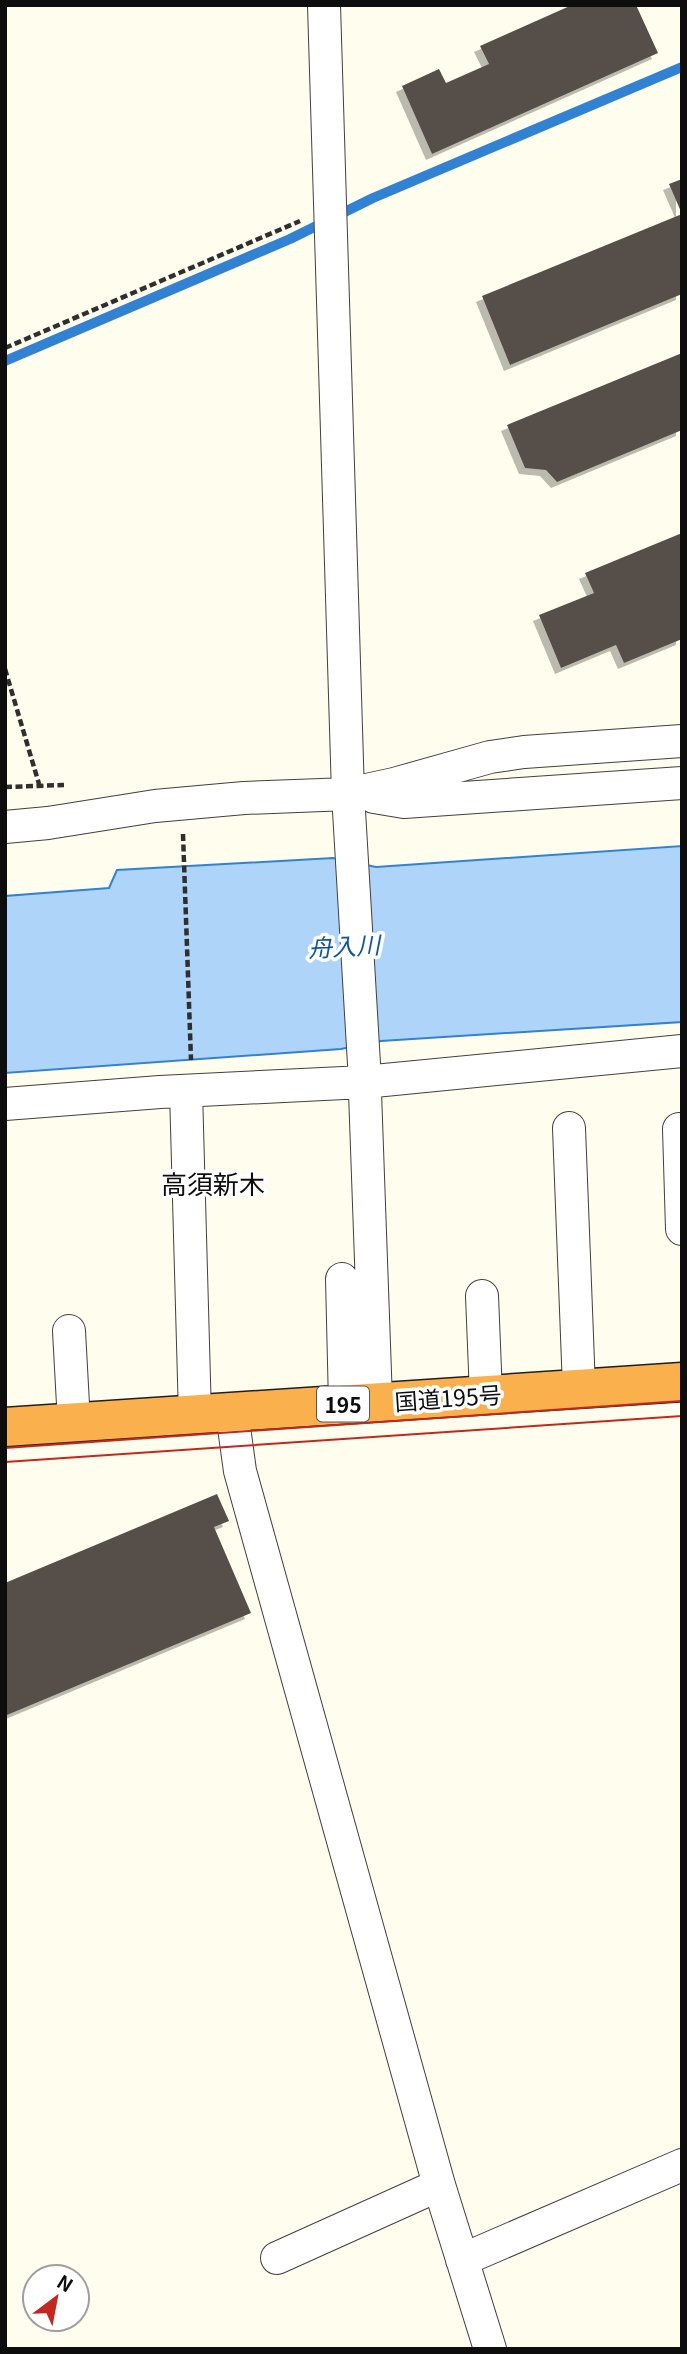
<svg xmlns="http://www.w3.org/2000/svg" width="687" height="2354" viewBox="0 0 687 2354" font-family="Georgia,'Noto Sans JP',serif">
  <style>
    .water { fill: #aed5f9; stroke: #3282d4; stroke-width: 2 }
    .lines { fill: none; stroke-linecap: round; stroke-linejoin: round }
    .stream { stroke: #3282d4; stroke-width: 10 }
    .building { fill: #564f49; filter: url(#shadow) }
    .minor-casing { stroke: #404040; stroke-width: 34 }
    .highway-casing { stroke: #1e1e1e; stroke-width: 41 }
    .path { stroke: #2f2f2f; stroke-width: 4.5; stroke-dasharray: 7 3.5; stroke-linecap: butt }
    .minor { stroke: #fff; stroke-width: 32 }
    .highway { stroke: #fbb04e; stroke-width: 38 }
    .tram { stroke: #c3281e; stroke-width: 2 }
    .labels { text-anchor: middle; dominant-baseline: central; stroke-width: 7; stroke-linejoin: round; paint-order: stroke }
    .shield { fill: #fff; stroke: #565656; stroke-width: 2 }
    .shield-label { font-size: 21px; font-weight: bold; fill: #0d0d0d }
    .street-label { font-size: 23px; fill: #0d0d0d; stroke: #fff }
    .water-label { font-size: 24px; font-style: italic; fill: #1054a4; stroke: #fff }
    .quarter-label { font-size: 26px; fill: #0d0d0d; stroke: #fff }
  </style>
  <defs>
    <filter id="shadow"><feDropShadow dx="-6" dy="6" stdDeviation="0" flood-color="#0004"/></filter>
  </defs>
  <rect width="100%" height="100%" fill="#fffded"/>
  <path class="water" d="M682,846V1022L381,1041L341,1049L5,1073V896L109,888L117,870L333,858L376,867Z"/>
  <g class="lines">
    <path class="stream" d="M5,361L290,239L373,198L682,67"/>
  </g>
  <path class="building" d="M572,5H636L658,53L432,154L402,86L439,69L446,83L489,64L480,46Z
    M682,179V294L510,365L482,296L682,214L669,184Z
    M682,353V430L557,482L546,470L525,468L507,425Z
    M682,533V639L624,663L616,645L561,668L539,615L594,593L585,573Z
    M217,1494L229,1521L214,1527L251,1613L7,1715L5,1583Z"/>
  <g class="lines">
    <defs>
      <path id="minor" d="M324,5L348,794L364,1064L376,1401
        M374,797L404,802L682,783
        M5,827L48,823L155,806L244,798L348,794L394,784L490,757L524,752L682,741
        M186,1091L195,1416
        M5,1104L160,1092L364,1082L682,1051
        M569,1128L579,1388
        M679,1129L682,1229
        M342,1279L345,1404
        M482,1296L486,1395
        M69,1331L74,1423
        M232,1413L240,1471L439,2185L490,2349
        M277,2258L439,2185
        M462,2260L682,2165"/>
      <path id="highway" d="M5,1427L682,1382"/>
    </defs>
    <use href="#minor" class="minor-casing"/>
    <use href="#highway" class="highway-casing"/>
    <path class="path" d="M5,348L300,221
      M5,669L39,784
      M5,787L64,785
      M183,834L191,1060"/>
    <use href="#minor" class="minor"/>
    <use href="#highway" class="highway"/>
    <path class="tram" d="M5,1448L682,1401
      M5,1462L682,1416"/>
  </g>
  <g class="labels">
    <rect class="shield" x="317" y="1386.5" width="52" height="35" rx="5"/>
    <g class="shield-label">
      <text x="343" y="1404">195</text>
    </g>
    <g class="street-label">
      <text transform="translate(448 1397) rotate(-4)">国道195号</text>
    </g>
    <g class="water-label">
      <text transform="translate(344 945) rotate(-3)">舟入川</text>
    </g>
    <g class="quarter-label">
      <text x="213" y="1182">高須新木</text>
    </g>
  </g>
  <rect width="687" height="2354" fill="none" stroke="#0d0d0d" stroke-width="14"/>
  <g transform="translate(56 2298) rotate(32)"><circle r="33" fill="#ffffff" stroke="#9e9e9e" stroke-width="2"/>
  <path d="M0-5L12 26L0 18L-12 26Z" fill="#c3281e"/>
  <text y="-10" font-size="19" font-weight="bold" text-anchor="middle" fill="#0d0d0d">N</text>
  </g>
</svg>
